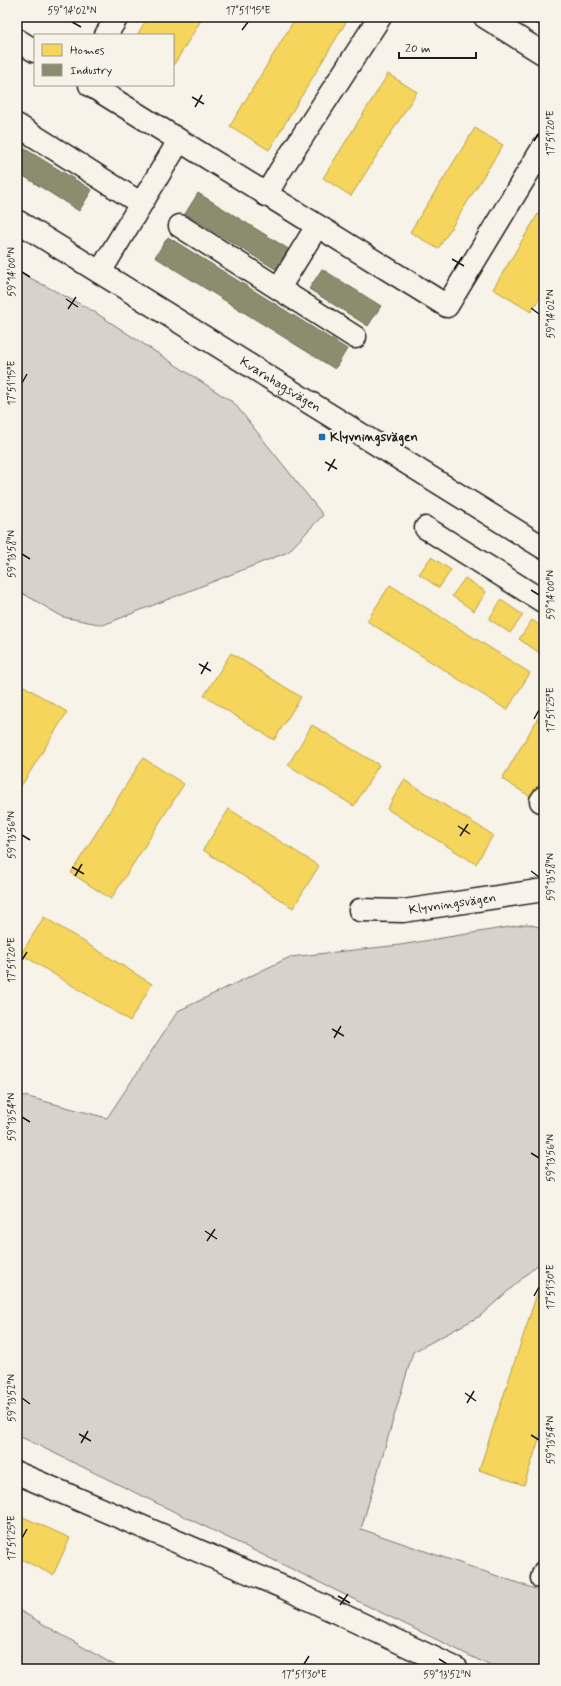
<svg xmlns="http://www.w3.org/2000/svg" width="561" height="1686" viewBox="0 0 561 1686" font-family="Mynerve,sans-serif">
  <style>
    .green { fill: #d7d3cb; stroke: #7a7874 }
    .homes { fill: #f6d55c; stroke: #b59e49 }
    .industry { fill: #8c8c6e; stroke: #6a6a55 }
    .lines { fill: none; stroke-linecap: round; stroke-linejoin: round }
    .minor-casing { stroke: #1c1c1c; stroke-width: 25 }
    .minor { stroke: #f7f3e8; stroke-width: 22 }
    .ticks { fill: none; stroke: #1c1c1c; stroke-width: 1.5 }
    .poi-dot { fill: #1f6fb2; stroke: #f7f3e8; stroke-width: 1.5 }
    .labels { text-anchor: middle; dominant-baseline: central; stroke-width: 4; stroke-linejoin: round; paint-order: stroke }
    .street-label { font-size: 13px; fill: #1c1c1c; stroke: #f7f3e8 }
    .poi-label { font-size: 13px; font-weight: bold; fill: #1c1c1c; stroke: #f7f3e8; text-anchor: start }
    .neatline { fill: none; stroke: #1c1c1c; stroke-width: 1.5 }
    .ticks-label { font-size: 10px; text-anchor: middle; fill: #1c1c1c }
  </style>
  <rect width="100%" height="100%" fill="#f7f3e8"/>
  <filter id="ink" filterUnits="userSpaceOnUse"><feTurbulence type="fractalNoise" baseFrequency=".025" numOctaves="2"/><feDisplacementMap in="SourceGraphic" scale="8" xChannelSelector="R" yChannelSelector="G"/><feConvolveMatrix kernelMatrix="1 2 1 2 8 2 1 2 1" color-interpolation-filters="sRGB"/></filter>
  <g filter="url(#ink)">
    <path class="green" d="M17,271L93,311L234,403L323,515L288,552L103,625L63,617L17,590Z
      M527,924L544,928V1259L480,1316L413,1352L361,1529L544,1592V1669H497L17,1435V1094L107,1118L178,1011L290,957L400,945Z
      M17,1609L121,1669H17Z"/>
    <path class="homes" d="M61,17H75L71,23Z
      M148,17H203L173,66V35H137Z
      M296,17H349L269,150L230,126Z
      M525,17H544V28Z
      M388,74L417,92L351,196L323,178Z
      M475,128L503,145L438,249L410,232Z
      M544,204V291L531,312L493,289Z
      M431,557L451,570L439,588L419,574Z
      M465,578L486,592L474,611L452,596Z
      M390,585L530,673L507,710L367,621Z
      M501,600L523,615L510,633L489,619Z
      M532,620L544,628V649L541,654L519,639Z
      M231,653L301,697L274,740L204,696Z
      M24,686L67,712L17,793V698Z
      M544,708V776L531,797L502,779Z
      M312,725L379,765L354,806L288,765Z
      M143,758L184,784L111,899L71,873Z
      M404,780L493,835L476,864L387,809Z
      M229,809L319,866L293,908L203,850Z
      M44,917L152,984L130,1021L21,954Z
      M538,1291L544,1293V1424L524,1485L479,1470Z
      M21,1516L70,1538L53,1575L17,1557V1525Z
      M328,1665L337,1669H326Z"/>
    <path class="industry" d="M17,144L92,190L79,211L17,172Z
      M198,193L290,250L277,270L185,214Z
      M168,237L347,349L335,369L155,257Z
      M322,269L381,306L368,326L309,289Z"/>
    <g class="lines">
      <defs>
        <g id="minor">
          <path d="M485,17L544,54"/>
          <path d="M106,35L117,17"/>
          <path d="M17,40L35,51"/>
          <path d="M90,85L447,306L544,146"/>
          <path d="M17,125L140,203"/>
          <path d="M266,195L280,171L380,17"/>
          <path id="s1" d="M17,221L544,548"/>
          <path d="M180,226L355,337"/>
          <path d="M100,272L179,141"/>
          <path d="M279,288L317,226"/>
          <path d="M426,528L544,602"/>
          <path d="M541,801L544,797"/>
          <path id="s2" d="M360,910L403,911L544,890"/>
          <path d="M17,1473L285,1588L457,1669"/>
          <path d="M542,1578L544,1572"/>
        </g>
      </defs>
      <use href="#minor" class="minor-casing"/>
      <use href="#minor" class="minor"/>
    </g>
  </g>
  <path class="ticks" d="M72,22L81,27M242,30L248,22M192,97L204,104M195,107L202,95M534,141L539,133M452,259L464,266M454,269L462,257M22,272L30,277M66,299L78,307M531,308L539,314M68,309L76,297M22,383L27,374M325,462L337,469M328,471L335,459M22,554L30,559M531,590L539,595M199,664L211,671M201,674L208,662M534,719L539,710M458,826L470,834M22,835L30,840M460,836L468,824M72,867L84,874M531,871L539,877M75,876L82,864M22,960L27,952M332,1029L344,1036M334,1038L341,1026M22,1117L30,1122M531,1153L539,1158M205,1231L217,1239M207,1241L215,1229M534,1296L539,1287M465,1393L476,1401M22,1398L30,1404M467,1403L474,1391M79,1434L91,1441M531,1435L539,1440M81,1443L88,1431M22,1538L27,1529M338,1596L350,1603M340,1605L348,1594M439,1659L447,1664M304,1664L309,1656"/>
  <rect class="poi-dot" x="318" y="433" width="8" height="8" rx="2"/>
  <g class="labels">
    <g class="street-label">
      <text stroke="none"><textPath href="#s1" startOffset="310">Kvarnhagsvägen</textPath></text>
      <text stroke="none"><textPath href="#s2" startOffset="93">Klyvningsvägen</textPath></text>
    </g>
    <g class="poi-label">
      <text x="330" y="437">Klyvningsvägen</text>
    </g>
  </g>
  <rect width="561" height="1686" fill="none" stroke="#f7f3e8" stroke-width="44"/>
  <rect x="34" y="34" width="140" height="52" fill="#f7f3e8" stroke="#9f9d96"/>
  <rect x="42" y="44" width="20" height="12" fill="#f6d55c" stroke="#9f9d96"/>
  <text x="70" y="54" font-size="12" fill="#1c1c1c">Homes</text>
  <rect x="42" y="64" width="20" height="12" fill="#8c8c6e" stroke="#9f9d96"/>
  <text x="70" y="74" font-size="12" fill="#1c1c1c">Industry</text>
  <path d="M399 52v6h77v-6" fill="none" stroke="#1c1c1c" stroke-width="2"/>
  <text x="405" y="52" font-size="12" fill="#1c1c1c" stroke="#f7f3e8" stroke-width="3" paint-order="stroke">20 m</text>
  <rect x="22" y="22" width="517" height="1642" class="neatline"/>
  <g class="ticks-label">
    <text x="72" y="14">59°14'02"N</text>
    <text x="248" y="14">17°51'15"E</text>
    <text transform="translate(550 133) rotate(-90)" y="4">17°51'20"E</text>
    <text transform="translate(11 272) rotate(-90)" y="4">59°14'00"N</text>
    <text transform="translate(550 314) rotate(-90)" y="4">59°14'02"N</text>
    <text transform="translate(11 383) rotate(-90)" y="4">17°51'15"E</text>
    <text transform="translate(11 554) rotate(-90)" y="4">59°13'58"N</text>
    <text transform="translate(550 595) rotate(-90)" y="4">59°14'00"N</text>
    <text transform="translate(550 710) rotate(-90)" y="4">17°51'25"E</text>
    <text transform="translate(11 835) rotate(-90)" y="4">59°13'56"N</text>
    <text transform="translate(550 877) rotate(-90)" y="4">59°13'58"N</text>
    <text transform="translate(11 960) rotate(-90)" y="4">17°51'20"E</text>
    <text transform="translate(11 1117) rotate(-90)" y="4">59°13'54"N</text>
    <text transform="translate(550 1158) rotate(-90)" y="4">59°13'56"N</text>
    <text transform="translate(550 1287) rotate(-90)" y="4">17°51'30"E</text>
    <text transform="translate(11 1398) rotate(-90)" y="4">59°13'52"N</text>
    <text transform="translate(550 1440) rotate(-90)" y="4">59°13'54"N</text>
    <text transform="translate(11 1538) rotate(-90)" y="4">17°51'25"E</text>
    <text x="304" y="1678">17°51'30"E</text>
    <text x="447" y="1678">59°13'52"N</text>
  </g>
</svg>
